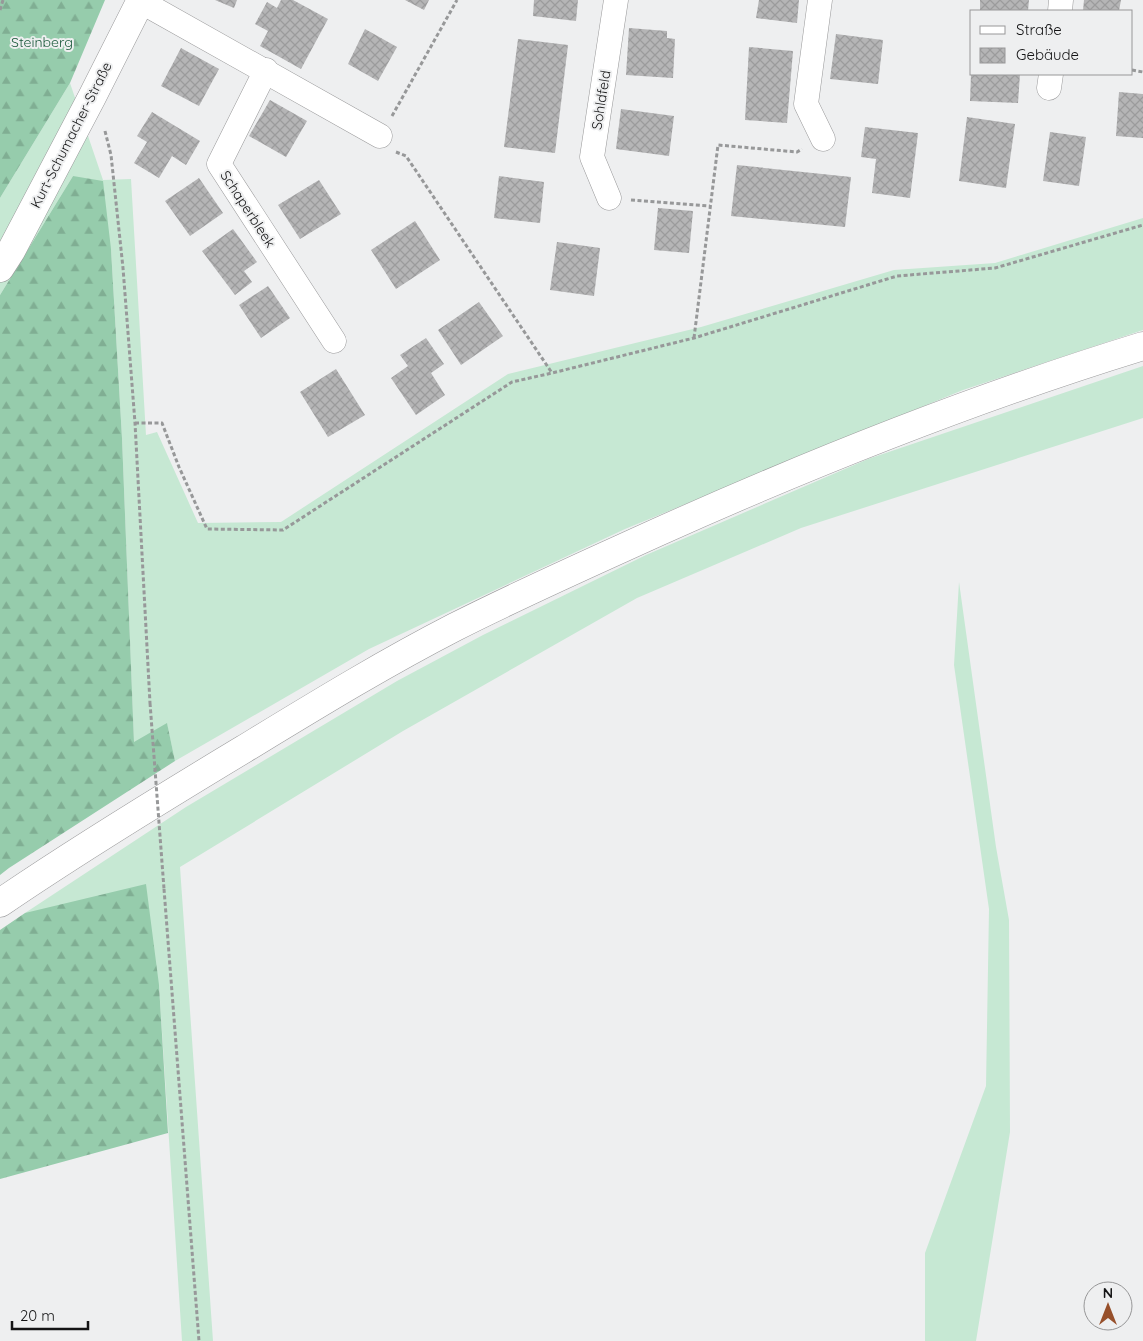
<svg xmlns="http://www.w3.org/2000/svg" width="1143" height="1341" viewBox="0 0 1143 1341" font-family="Quicksand,sans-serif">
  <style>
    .grass { fill: #c6e8d3 }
    .forest { fill: url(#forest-firs) }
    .building { fill: url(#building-cross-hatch) }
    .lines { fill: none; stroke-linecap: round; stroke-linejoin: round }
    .street-casing { stroke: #99999a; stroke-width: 25 }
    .secondary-casing { stroke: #99999a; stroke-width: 29 }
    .path { stroke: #979899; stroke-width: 3; stroke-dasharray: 4 2.5; stroke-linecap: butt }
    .street { stroke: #fff; stroke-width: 24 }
    .secondary { stroke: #fff; stroke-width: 28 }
    .path-bridge { stroke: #979899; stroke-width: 3; stroke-dasharray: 4 2.5; stroke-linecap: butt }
    .labels { text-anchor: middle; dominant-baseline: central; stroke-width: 4; stroke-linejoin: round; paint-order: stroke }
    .park-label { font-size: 14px; fill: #175738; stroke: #eeeff0 }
    .street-label { font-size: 14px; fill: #141415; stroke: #eeeff0 }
  </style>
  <defs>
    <pattern id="forest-firs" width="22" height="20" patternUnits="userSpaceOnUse" patternTransform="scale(1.25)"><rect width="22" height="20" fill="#96ccac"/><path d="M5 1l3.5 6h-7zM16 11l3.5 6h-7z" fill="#80ae93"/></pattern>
    <pattern id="building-cross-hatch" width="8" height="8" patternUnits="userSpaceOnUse" patternTransform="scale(1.25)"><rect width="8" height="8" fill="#b5b5b6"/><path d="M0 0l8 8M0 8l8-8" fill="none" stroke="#9b9b9c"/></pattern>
  </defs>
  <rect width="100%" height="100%" fill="#eeeff0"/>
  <path class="grass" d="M70,83L103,180L131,179L146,435L157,432L198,523L281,522L508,374L701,327L894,270L995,263L1143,218V330L963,390L625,529L369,649L175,761L167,724L134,743L122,438L111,249L73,176L0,295V198Z
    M1143,366V418L801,528L637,598L403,731L180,867L213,1341H182L159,985L25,913L186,807L397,681L483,635L646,555L868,459Z
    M959,582L996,847L1009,920L1010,1132L976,1341H925V1253L986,1086L989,909L954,665Z"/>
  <path class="forest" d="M0,0H105L70,83L0,198Z
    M73,176L103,181L111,249L122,438L134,742L167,723L175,761L9,868L0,875V295Z
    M146,884L159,985L168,1133L0,1179V930L25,913Z"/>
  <path class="building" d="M215,0H237L234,8Z
    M281,0H293L328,19L301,69L260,46L268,31L255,24L267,2L277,8Z
    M405,0H429L424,10Z
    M534,0H578L576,21L533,16Z
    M759,0H799L797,23L756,18Z
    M980,0H1029L1028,11H980Z
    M1084,0H1121L1119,11H1083Z
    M629,28L667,31V38L675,39L673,78L626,75Z
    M365,29L397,47L378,81L348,64Z
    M836,34L883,40L878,84L830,79Z
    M518,39L568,45L555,153L504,147Z
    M749,47L793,51L787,123L745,120Z
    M181,48L219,69L199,106L161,86Z
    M971,74H1020L1018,103L970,101Z
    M1119,92L1143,94V138L1116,136Z
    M270,100L307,121L286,157L249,136Z
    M621,109L674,116L669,156L616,149Z
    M152,112L200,141L186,165L172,156L159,178L134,163L147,142L137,136Z
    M967,117L1015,124L1006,188L959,181Z
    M865,127L918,133L910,198L872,193L876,159L861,157Z
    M1050,132L1086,137L1079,186L1043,181Z
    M737,165L851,177L845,227L731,216Z
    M499,176L544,182L540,223L494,218Z
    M199,178L223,213L190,236L165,201Z
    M319,180L341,214L300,239L278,205Z
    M658,208L693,211L689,253L654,250Z
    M415,221L440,260L396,289L371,250Z
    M233,229L257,262L244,271L252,282L235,295L202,251Z
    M557,242L600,248L594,296L550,290Z
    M268,286L290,318L261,338L239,305Z
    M479,302L503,336L461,365L438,330Z
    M426,338L444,364L431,373L445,395L416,415L391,378L408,366L400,355Z
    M336,369L365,415L328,437L300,392Z"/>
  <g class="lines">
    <defs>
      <path id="street" d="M820,0L806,104L823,139
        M140,1L380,136
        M1060,11L1061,0
        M266,70L219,164L334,341
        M1049,88L1051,74
        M609,198L592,157L616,0"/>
      <path id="secondary" d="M0,268L11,251L92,97L141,0
        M0,903C79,849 161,799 244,749C313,707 383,664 455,627C522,593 590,563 658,532C816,461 977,397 1143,346"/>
    </defs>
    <use href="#street" class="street-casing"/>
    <use href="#secondary" class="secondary-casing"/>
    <path class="path" d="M0,10L3,0
      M1132,70L1143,72
      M392,116L457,0
      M105,131L111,155L123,268L135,423L150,703
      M396,152L406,156L552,373
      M631,200L710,206
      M694,338L718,145L797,152L802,149
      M135,423H162L179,467L207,529L283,530L512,382L552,373L694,338L897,276L995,268L1143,225
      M164,889L199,1341"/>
    <use href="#street" class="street"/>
    <use href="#secondary" class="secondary"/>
    <path class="path-bridge" d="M150,703L164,889"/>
  </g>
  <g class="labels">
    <g class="park-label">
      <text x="42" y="42">Steinberg</text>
    </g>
    <g class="street-label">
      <text transform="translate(601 100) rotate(-81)">Sohldfeld</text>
      <text transform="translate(71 135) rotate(-63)">Kurt-Schumacher-Straße</text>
      <text transform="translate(248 209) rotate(57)">Schaperbleek</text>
    </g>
  </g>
  <rect x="970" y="10" width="162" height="65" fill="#eeeff0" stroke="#979798"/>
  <rect x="980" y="26" width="25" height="8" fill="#ffffff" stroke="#979798"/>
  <text x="1016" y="35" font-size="15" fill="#141415">Straße</text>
  <rect x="980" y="48" width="25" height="15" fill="url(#building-cross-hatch)" stroke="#979798"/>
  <text x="1016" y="60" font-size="15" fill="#141415">Gebäude</text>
  <g transform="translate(1108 1306)"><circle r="24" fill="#eeeff0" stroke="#979798"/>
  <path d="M0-4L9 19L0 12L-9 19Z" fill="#97502b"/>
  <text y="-8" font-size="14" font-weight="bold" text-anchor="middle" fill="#141415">N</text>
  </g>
  <path d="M12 1321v8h76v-8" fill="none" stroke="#141415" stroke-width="2.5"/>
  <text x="20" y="1321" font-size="15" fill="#141415" stroke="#eeeff0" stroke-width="4" paint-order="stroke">20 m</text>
</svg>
